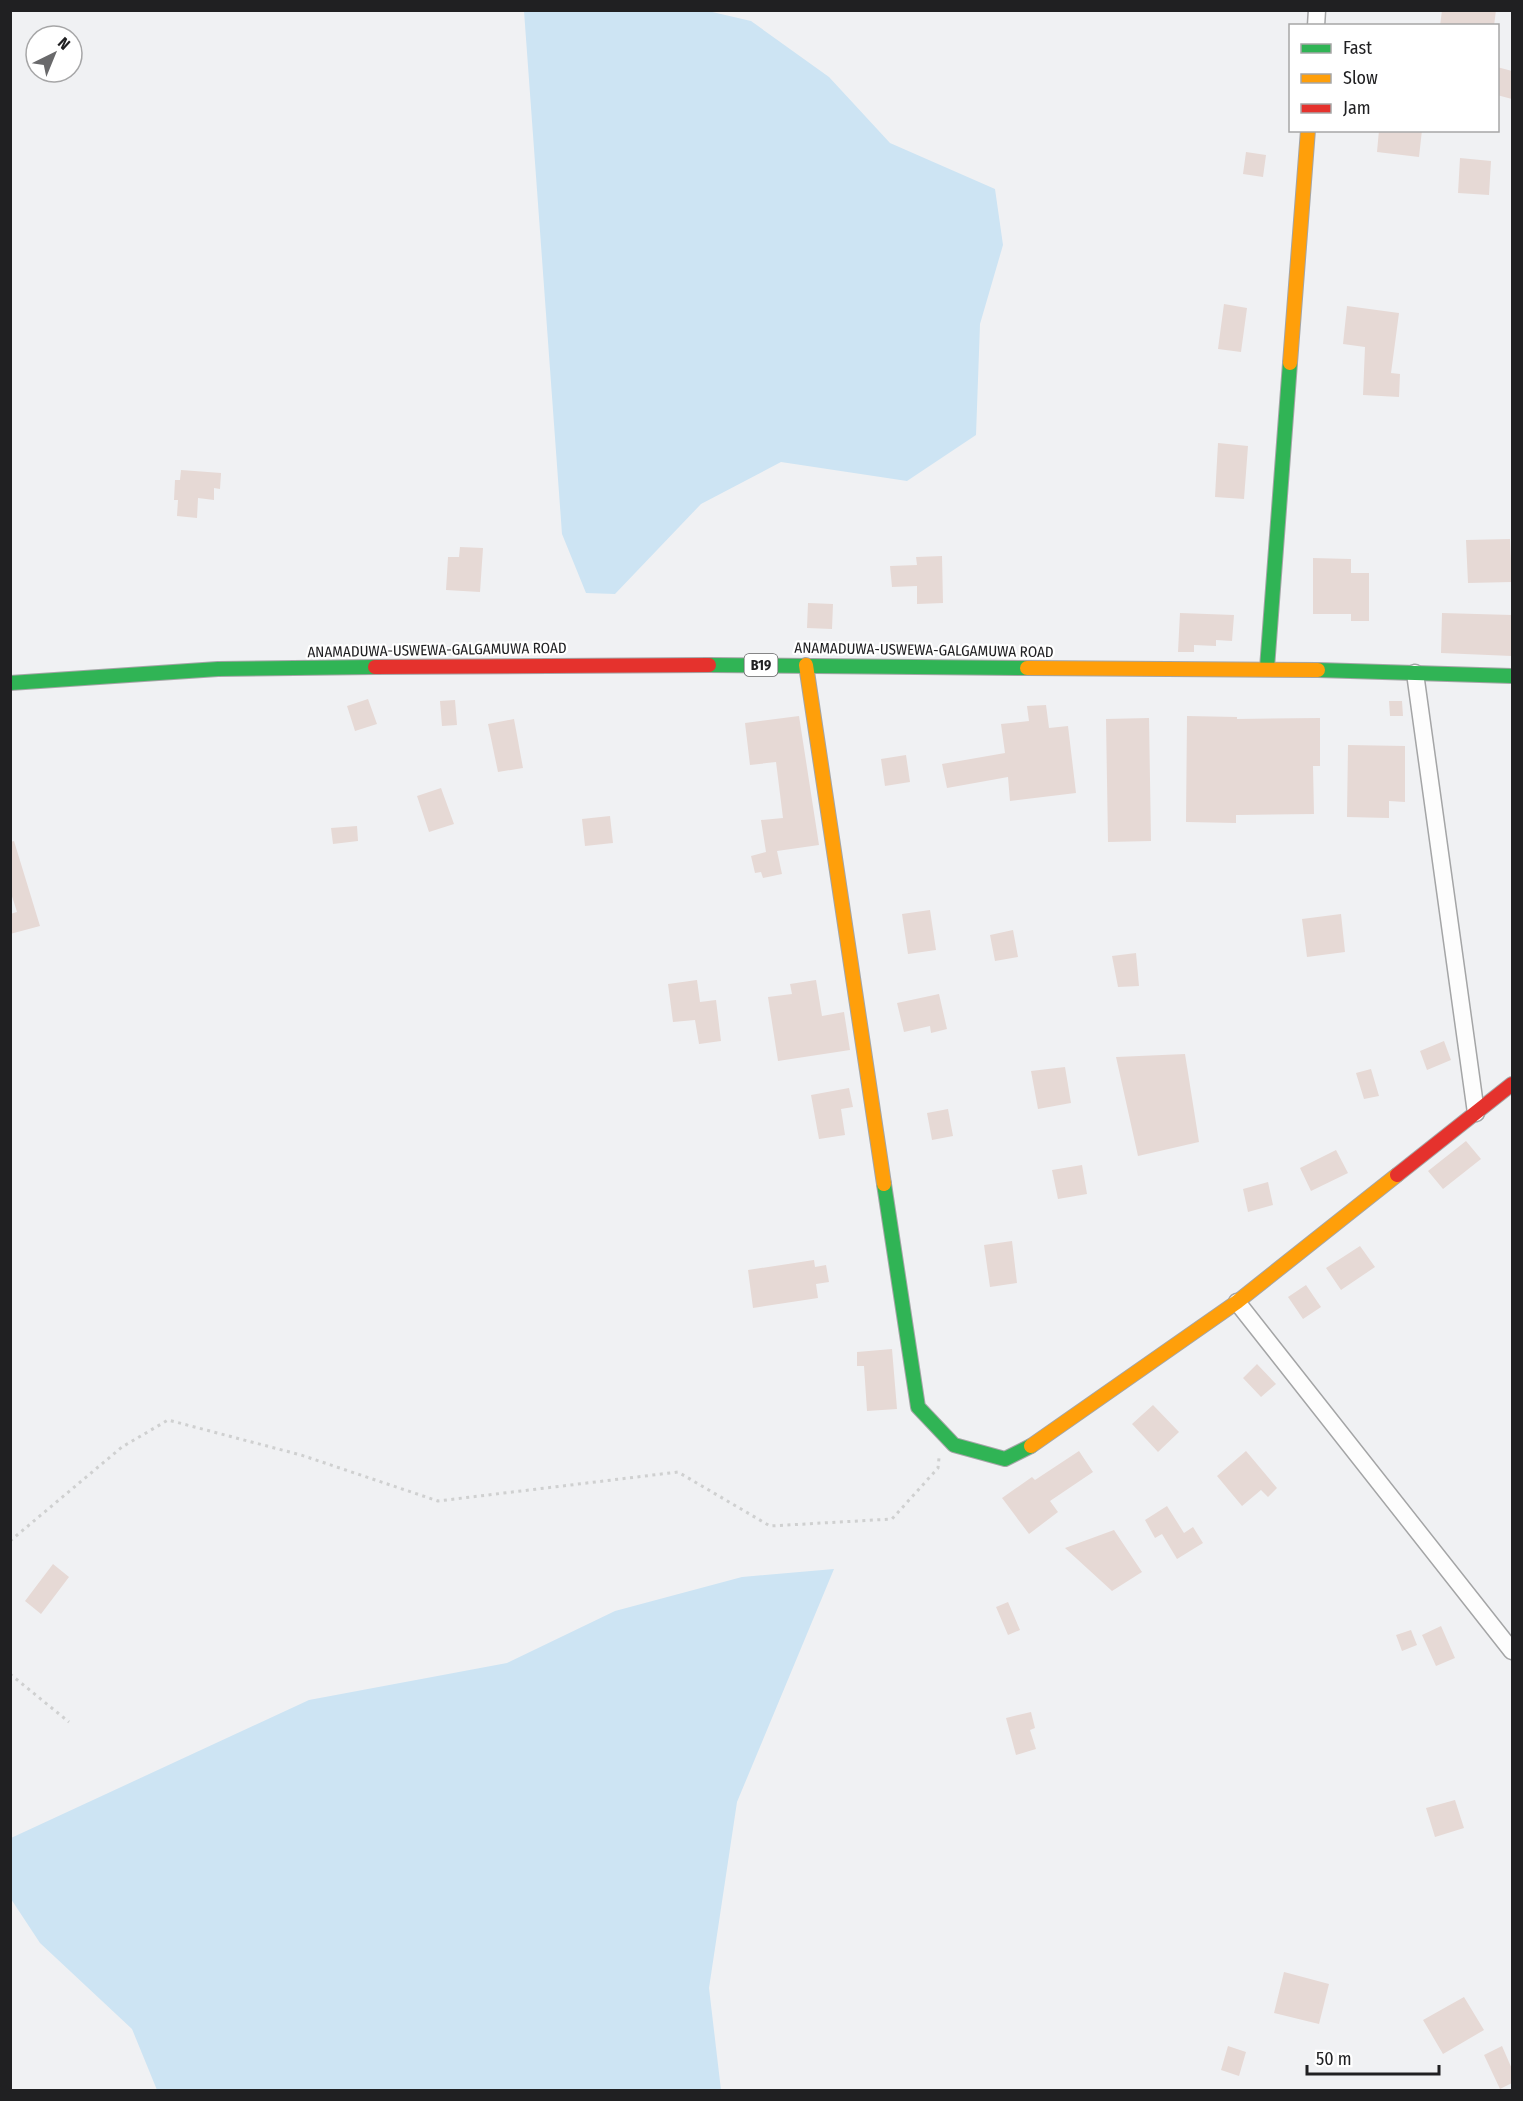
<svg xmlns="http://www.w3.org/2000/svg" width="1523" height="2101" viewBox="0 0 1523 2101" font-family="'Fira Sans Condensed',sans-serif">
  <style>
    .water { fill: #cde4f3 }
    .building { fill: #e6d9d5 }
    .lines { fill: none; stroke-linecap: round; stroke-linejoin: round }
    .street-casing { stroke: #a4a5a6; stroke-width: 19 }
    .fast-casing { stroke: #a4a5a6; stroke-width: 16 }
    .slow-casing { stroke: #a4a5a6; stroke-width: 16 }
    .jam-casing { stroke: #a4a5a6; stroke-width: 16 }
    .path { stroke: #cfd0d0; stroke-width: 3; stroke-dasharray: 3 4.5; stroke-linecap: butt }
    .street { stroke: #fdfdfd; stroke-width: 16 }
    .fast { stroke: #30b455; stroke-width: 14 }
    .slow { stroke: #ff9f0a; stroke-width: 14 }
    .jam { stroke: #e5322d; stroke-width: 14 }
    .labels { text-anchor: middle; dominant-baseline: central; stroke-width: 4.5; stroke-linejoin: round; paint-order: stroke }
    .shield { fill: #fff; stroke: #636364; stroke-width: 1.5 }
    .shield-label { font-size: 14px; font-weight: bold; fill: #202022 }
    .street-label { font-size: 15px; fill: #202022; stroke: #fff }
  </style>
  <rect width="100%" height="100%" fill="#f0f1f3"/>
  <path class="water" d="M708,11L751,21L829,77L890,143L995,189L1003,245L980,324L976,435L907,481L781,462L701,504L615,594L586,593L562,534L524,11Z
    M834,1569L737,1802L709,1988L721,2090H157L132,2029L40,1943L11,1899V1838L309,1700L507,1663L615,1611L742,1577Z"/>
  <path class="building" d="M1442,10H1496L1494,26H1440Z
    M1497,67L1512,71V99L1497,95Z
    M1379,130H1422L1419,157L1377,152Z
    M1246,152L1266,155L1263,177L1243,174Z
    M1460,158L1491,161L1489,195L1458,193Z
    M1224,304L1247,308L1241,352L1218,349Z
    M1347,306L1399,313L1391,373L1400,374L1399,397L1363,395L1365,347L1343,344Z
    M1218,443L1248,446L1244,499L1215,497Z
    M181,470L221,473L220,489L214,488V500L198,498L197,518L177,516L178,500H174L175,480H180Z
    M1510,539L1512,582L1468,583L1466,540Z
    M460,547L483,548L480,592L446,590L448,557H459Z
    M942,556L943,603L917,604V586L892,587L890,566L917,565L916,557Z
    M1313,558L1351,559V573H1369V621H1351V614H1313Z
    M808,603L833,604L832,629L807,628Z
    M1180,613L1234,615L1232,641L1216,640V646L1194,645V652H1178Z
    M1442,613L1512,615V656L1441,653Z
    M368,699L377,724L355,731L347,706Z
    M455,700L457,725L442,726L440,701Z
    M1389,701H1402L1403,716H1390Z
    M1046,705L1049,728L1068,726L1076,793L1010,801L1008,777L947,788L942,764L1005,753L1001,724L1029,721L1027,706Z
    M799,716L819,845L777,851L782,874L763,878L761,872L755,873L751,856L766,852L761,820L783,818L776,762L750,765L745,723Z
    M1187,716L1237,717V719L1320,718V766H1313L1314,814L1236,815V823L1186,822Z
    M1149,718L1151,841L1108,842L1106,719Z
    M514,719L523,768L498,772L488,724Z
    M1348,745L1405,746V802L1389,801V818L1347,817Z
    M906,755L910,782L885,786L881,759Z
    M441,788L454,824L429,832L417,796Z
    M610,816L613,843L585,846L582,819Z
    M357,826L358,841L333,844L331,828Z
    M14,841L40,926L10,934V914L17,912L10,890V842Z
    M930,910L936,950L908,954L902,914Z
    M1341,914L1345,952L1307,957L1302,919Z
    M1013,930L1018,957L995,961L990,935Z
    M1136,953L1139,986L1118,987L1112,956Z
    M697,980L700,1002L716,1000L721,1041L699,1044L695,1020L673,1022L668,984Z
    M816,980L822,1016L844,1012L850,1050L778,1061L768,997L792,994L790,984Z
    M939,994L947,1029L931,1033L930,1026L904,1032L897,1003Z
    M1444,1041L1451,1060L1427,1070L1420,1051Z
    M1185,1054L1199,1142L1138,1156L1116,1057Z
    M1065,1067L1071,1103L1038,1109L1031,1071Z
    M1371,1069L1379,1096L1364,1099L1356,1073Z
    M849,1088L853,1107L841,1109L845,1135L819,1139L811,1095Z
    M948,1109L953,1136L932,1140L927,1113Z
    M1466,1141L1481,1159L1443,1189L1428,1171Z
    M1336,1150L1348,1173L1311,1191L1300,1168Z
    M1082,1165L1087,1194L1058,1199L1052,1170Z
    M1268,1182L1273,1205L1248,1212L1243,1189Z
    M1012,1241L1017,1283L990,1287L984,1245Z
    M1360,1246L1375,1267L1341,1290L1326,1268Z
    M814,1260L815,1267L826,1265L829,1282L816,1284L818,1298L753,1308L748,1270Z
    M1306,1285L1321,1307L1303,1319L1288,1297Z
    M892,1349L897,1409L867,1411L864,1366H857V1352Z
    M1257,1364L1276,1384L1261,1397L1243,1378Z
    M1153,1405L1179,1432L1158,1452L1132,1424Z
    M1079,1451L1093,1472L1050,1501L1058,1512L1029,1534L1002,1498L1032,1477L1035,1480Z
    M1246,1451L1277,1488L1268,1497L1261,1490L1242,1506L1217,1476Z
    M1167,1506L1184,1533L1193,1527L1203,1543L1177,1559L1162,1534L1155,1538L1145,1520Z
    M1114,1530L1142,1572L1112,1591L1065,1548Z
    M53,1564L69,1577L41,1614L25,1601Z
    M1008,1602L1020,1630L1008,1635L996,1607Z
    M1441,1626L1455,1658L1436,1666L1422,1635Z
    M1411,1630L1417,1645L1402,1651L1396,1635Z
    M1031,1712L1035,1728L1030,1730L1036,1749L1016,1755L1006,1718Z
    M1455,1800L1464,1828L1435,1837L1426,1808Z
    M1284,1972L1329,1984L1319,2024L1274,2013Z
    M1464,1997L1484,2030L1443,2054L1423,2020Z
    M1228,2046L1246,2052L1239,2076L1221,2070Z
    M1502,2046L1512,2069V2083L1500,2089L1484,2055Z"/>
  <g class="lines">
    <defs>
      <path id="street" d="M1316,26L1317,10
        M1415,673L1476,1113
        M1237,1302L1512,1651"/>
      <path id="fast" d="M709,665L1027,668
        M1267,668L1290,363
        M1318,670L1512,676
        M10,683L218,669L375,667
        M884,1184L918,1407L954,1445L1005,1459L1031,1446"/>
      <path id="slow" d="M1290,363L1308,130
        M806,665L884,1184
        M1027,668L1318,670
        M1031,1446L1237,1302L1397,1175"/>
      <path id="jam" d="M375,667L709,665
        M1397,1175L1512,1084"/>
    </defs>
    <use href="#street" class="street-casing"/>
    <use href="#fast" class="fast-casing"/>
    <use href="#slow" class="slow-casing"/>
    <use href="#jam" class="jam-casing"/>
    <path class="path" d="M10,1541L122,1447L168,1420L301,1455L438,1501L678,1472L770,1526L892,1519L938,1468L939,1458
      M10,1674L69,1722"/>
    <use href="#street" class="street"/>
    <use href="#fast" class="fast"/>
    <use href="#slow" class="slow"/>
    <use href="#jam" class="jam"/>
  </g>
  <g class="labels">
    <rect class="shield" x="744.5" y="654" width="33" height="22" rx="4.5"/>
    <g class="shield-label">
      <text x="761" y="665">B19</text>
    </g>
    <g class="street-label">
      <text transform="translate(437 650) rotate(-1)">ANAMADUWA-USWEWA-GALGAMUWA ROAD</text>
      <text transform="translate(924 650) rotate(1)">ANAMADUWA-USWEWA-GALGAMUWA ROAD</text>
    </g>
  </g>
  <rect width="1523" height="2101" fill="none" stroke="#202022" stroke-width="24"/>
  <rect x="1289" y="24" width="210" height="108" fill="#ffffff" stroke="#a6a6a7" stroke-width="1.5"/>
  <rect x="1301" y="44" width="30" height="9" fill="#30b455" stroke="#a6a6a7" stroke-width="1.5"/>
  <text x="1343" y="54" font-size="18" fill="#202022">Fast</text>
  <rect x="1301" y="74" width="30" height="9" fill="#ff9f0a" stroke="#a6a6a7" stroke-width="1.5"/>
  <text x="1343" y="84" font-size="18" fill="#202022">Slow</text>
  <rect x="1301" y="104" width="30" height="9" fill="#e5322d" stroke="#a6a6a7" stroke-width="1.5"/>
  <text x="1343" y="114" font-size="18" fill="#202022">Jam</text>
  <g transform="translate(54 54) rotate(43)"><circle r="28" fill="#ffffff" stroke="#a6a6a7" stroke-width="1.5"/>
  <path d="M0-4.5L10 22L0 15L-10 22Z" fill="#69696b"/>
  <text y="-9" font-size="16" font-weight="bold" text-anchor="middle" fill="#202022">N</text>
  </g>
  <path d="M1307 2065v9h132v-9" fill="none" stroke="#202022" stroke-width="3"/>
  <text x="1316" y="2065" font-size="18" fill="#202022" stroke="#ffffff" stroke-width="4.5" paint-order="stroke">50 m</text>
</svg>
